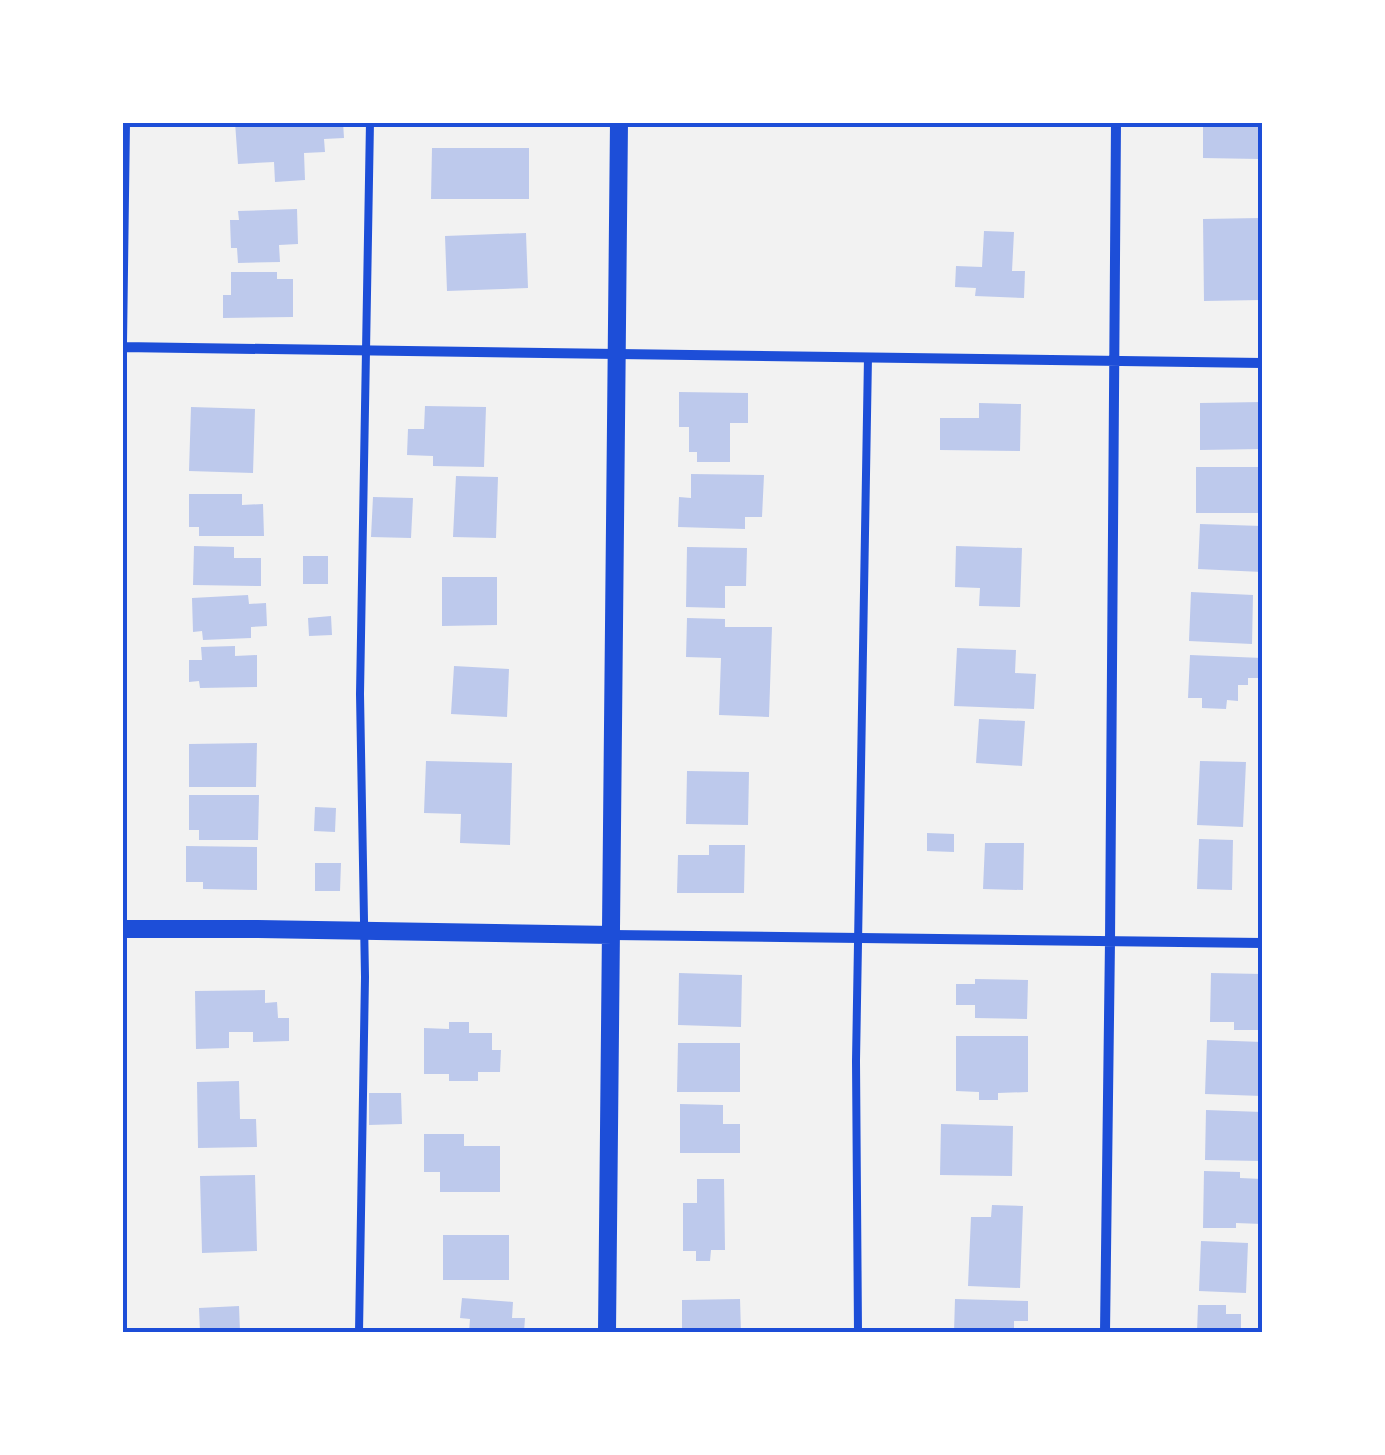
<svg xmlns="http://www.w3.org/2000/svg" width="1385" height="1455" viewBox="0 0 1385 1455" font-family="Figtree,sans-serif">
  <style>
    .building { fill: #bdc9ec }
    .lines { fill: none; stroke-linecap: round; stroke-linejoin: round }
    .service { stroke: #1d4ed8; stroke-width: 8 }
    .minor { stroke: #1d4ed8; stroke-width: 10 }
    .tertiary { stroke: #1d4ed8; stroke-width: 18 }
    .neatline { fill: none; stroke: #1d4ed8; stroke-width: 4 }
  </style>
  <rect width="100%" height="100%" fill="#f2f2f2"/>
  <path class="building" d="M235,122H343L344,138L324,139L325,152L304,153L305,180L275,182L274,162L238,164Z
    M1203,122H1259V159L1203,158Z
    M432,148H529V199H431Z
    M297,209L298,244L279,245L280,262L238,263L237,248H231L230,220H239L238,211Z
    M1260,218L1261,300L1204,301L1203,219Z
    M984,231L1014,232L1012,271H1025L1024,298L975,296L976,288L955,287L956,266L982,267Z
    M526,233L528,288L447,291L445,236Z
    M231,272H277V279H293V317L223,318V295H231Z
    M679,392L748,393V423H730V462H697V452H689V427H679Z
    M1262,402V449L1200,450V403Z
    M979,403L1021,404L1020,451L940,450V418H979Z
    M425,406L486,407L484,467L433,466V456L407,455L408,429H424Z
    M191,407L255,409L253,473L189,471Z
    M1196,467H1262V513H1196Z
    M691,474L764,475L762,517H745V529L678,527L679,497L691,498Z
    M456,476L498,477L496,538L453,537Z
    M189,494H242V505L263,504L264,536H199V527H189Z
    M373,497L413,498L411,538L371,537Z
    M1200,524L1262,526V572L1198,569Z
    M194,546L234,547V558H261V586L193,585Z
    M956,546L1022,548L1020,607L979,606L980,588L955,587Z
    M687,547L747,548L746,586H725V608L686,607Z
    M303,556H328V584H303Z
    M442,577H497V625L442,626Z
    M1191,592L1253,595L1252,644L1189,641Z
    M248,595L249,604L266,603L267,626L251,627V638L203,640L202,631L193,632L192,598Z
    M331,616L332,635L309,636L308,618Z
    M687,618L725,619V627H772L769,717L719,715L721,658L686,657Z
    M235,646V656L257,655V687L200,688L199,681L189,682V660H202L201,647Z
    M957,648L1016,650L1015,673L1036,674L1034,709L954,706Z
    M1190,655L1262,658V678H1248V685H1238V701L1227,700L1226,709L1202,708V698H1188Z
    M454,666L509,669L507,717L451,714Z
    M979,719L1025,721L1022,766L976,763Z
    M257,743L256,787H189V744Z
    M426,761L512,763L510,845L460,843L461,814L424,813Z
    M1200,761L1246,762L1243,827L1197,825Z
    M687,771L749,772L748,825L686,824Z
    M189,795H259L258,840H199V830H189Z
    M315,807L336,808L335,832L314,831Z
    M927,833L954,834V852L927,851Z
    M1199,839L1233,840L1232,890L1197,889Z
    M985,843H1024L1023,890L983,889Z
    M709,845H745L744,893H677L678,855H709Z
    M186,846L257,847V890L203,889V882H186Z
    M315,863H341L340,891H315Z
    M679,973L742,975L741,1027L678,1025Z
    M1211,973L1262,974V1009H1259L1258,1030H1234V1022H1210Z
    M975,979L1028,980L1027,1019L975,1018V1005H956V984H975Z
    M265,990V1003L277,1002L278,1018H289V1041L253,1042V1032H229V1048L196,1049L195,991Z
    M449,1022H469V1033H492V1050H501L500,1072H478V1081H449V1074H424V1028L449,1029Z
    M956,1036H1028V1092L998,1093V1100H979V1092L956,1091Z
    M1207,1040L1262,1042V1096L1205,1094Z
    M678,1043H740V1092H677Z
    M239,1081L240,1119H256L257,1147L198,1148L197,1082Z
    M369,1093H401L402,1124L369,1125Z
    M680,1104L723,1105V1124H740V1153H680Z
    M1206,1110L1262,1112V1161L1205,1160Z
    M941,1124L1013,1126L1012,1176L940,1175Z
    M424,1134H464V1146H500V1192H440V1172H424Z
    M1204,1171L1240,1172V1178L1262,1179V1224L1236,1223V1228H1203Z
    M255,1175L257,1251L202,1253L200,1176Z
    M697,1179H724L725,1250H711L710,1261H696V1251H683V1203H697Z
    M992,1205L1023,1206L1020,1288L968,1286L971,1217H991Z
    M443,1235H509V1280H443Z
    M1201,1241L1248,1243L1246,1293L1199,1291Z
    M462,1298L513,1302L512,1318H525L524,1332H469L470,1319L460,1318Z
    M740,1299L741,1332H682V1300Z
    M955,1299L1028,1301V1321H1014V1332H954Z
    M1198,1305H1226V1314H1241V1332H1197Z
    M239,1306L240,1332H200L199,1308Z"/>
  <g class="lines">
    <path class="service" d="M359,1332L365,977L360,694L370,122
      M858,1332L856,1061L868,357"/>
    <path class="minor" d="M122,343L125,122
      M122,347L1262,363
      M122,350V474
      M612,935L1262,943
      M1105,1332L1110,941L1116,122"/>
    <path class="tertiary" d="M122,929H258L612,935
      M607,1332L619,122"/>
  </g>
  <rect width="1385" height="1455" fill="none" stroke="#ffffff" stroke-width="250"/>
  <rect x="125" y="125" width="1135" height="1205" class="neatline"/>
</svg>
